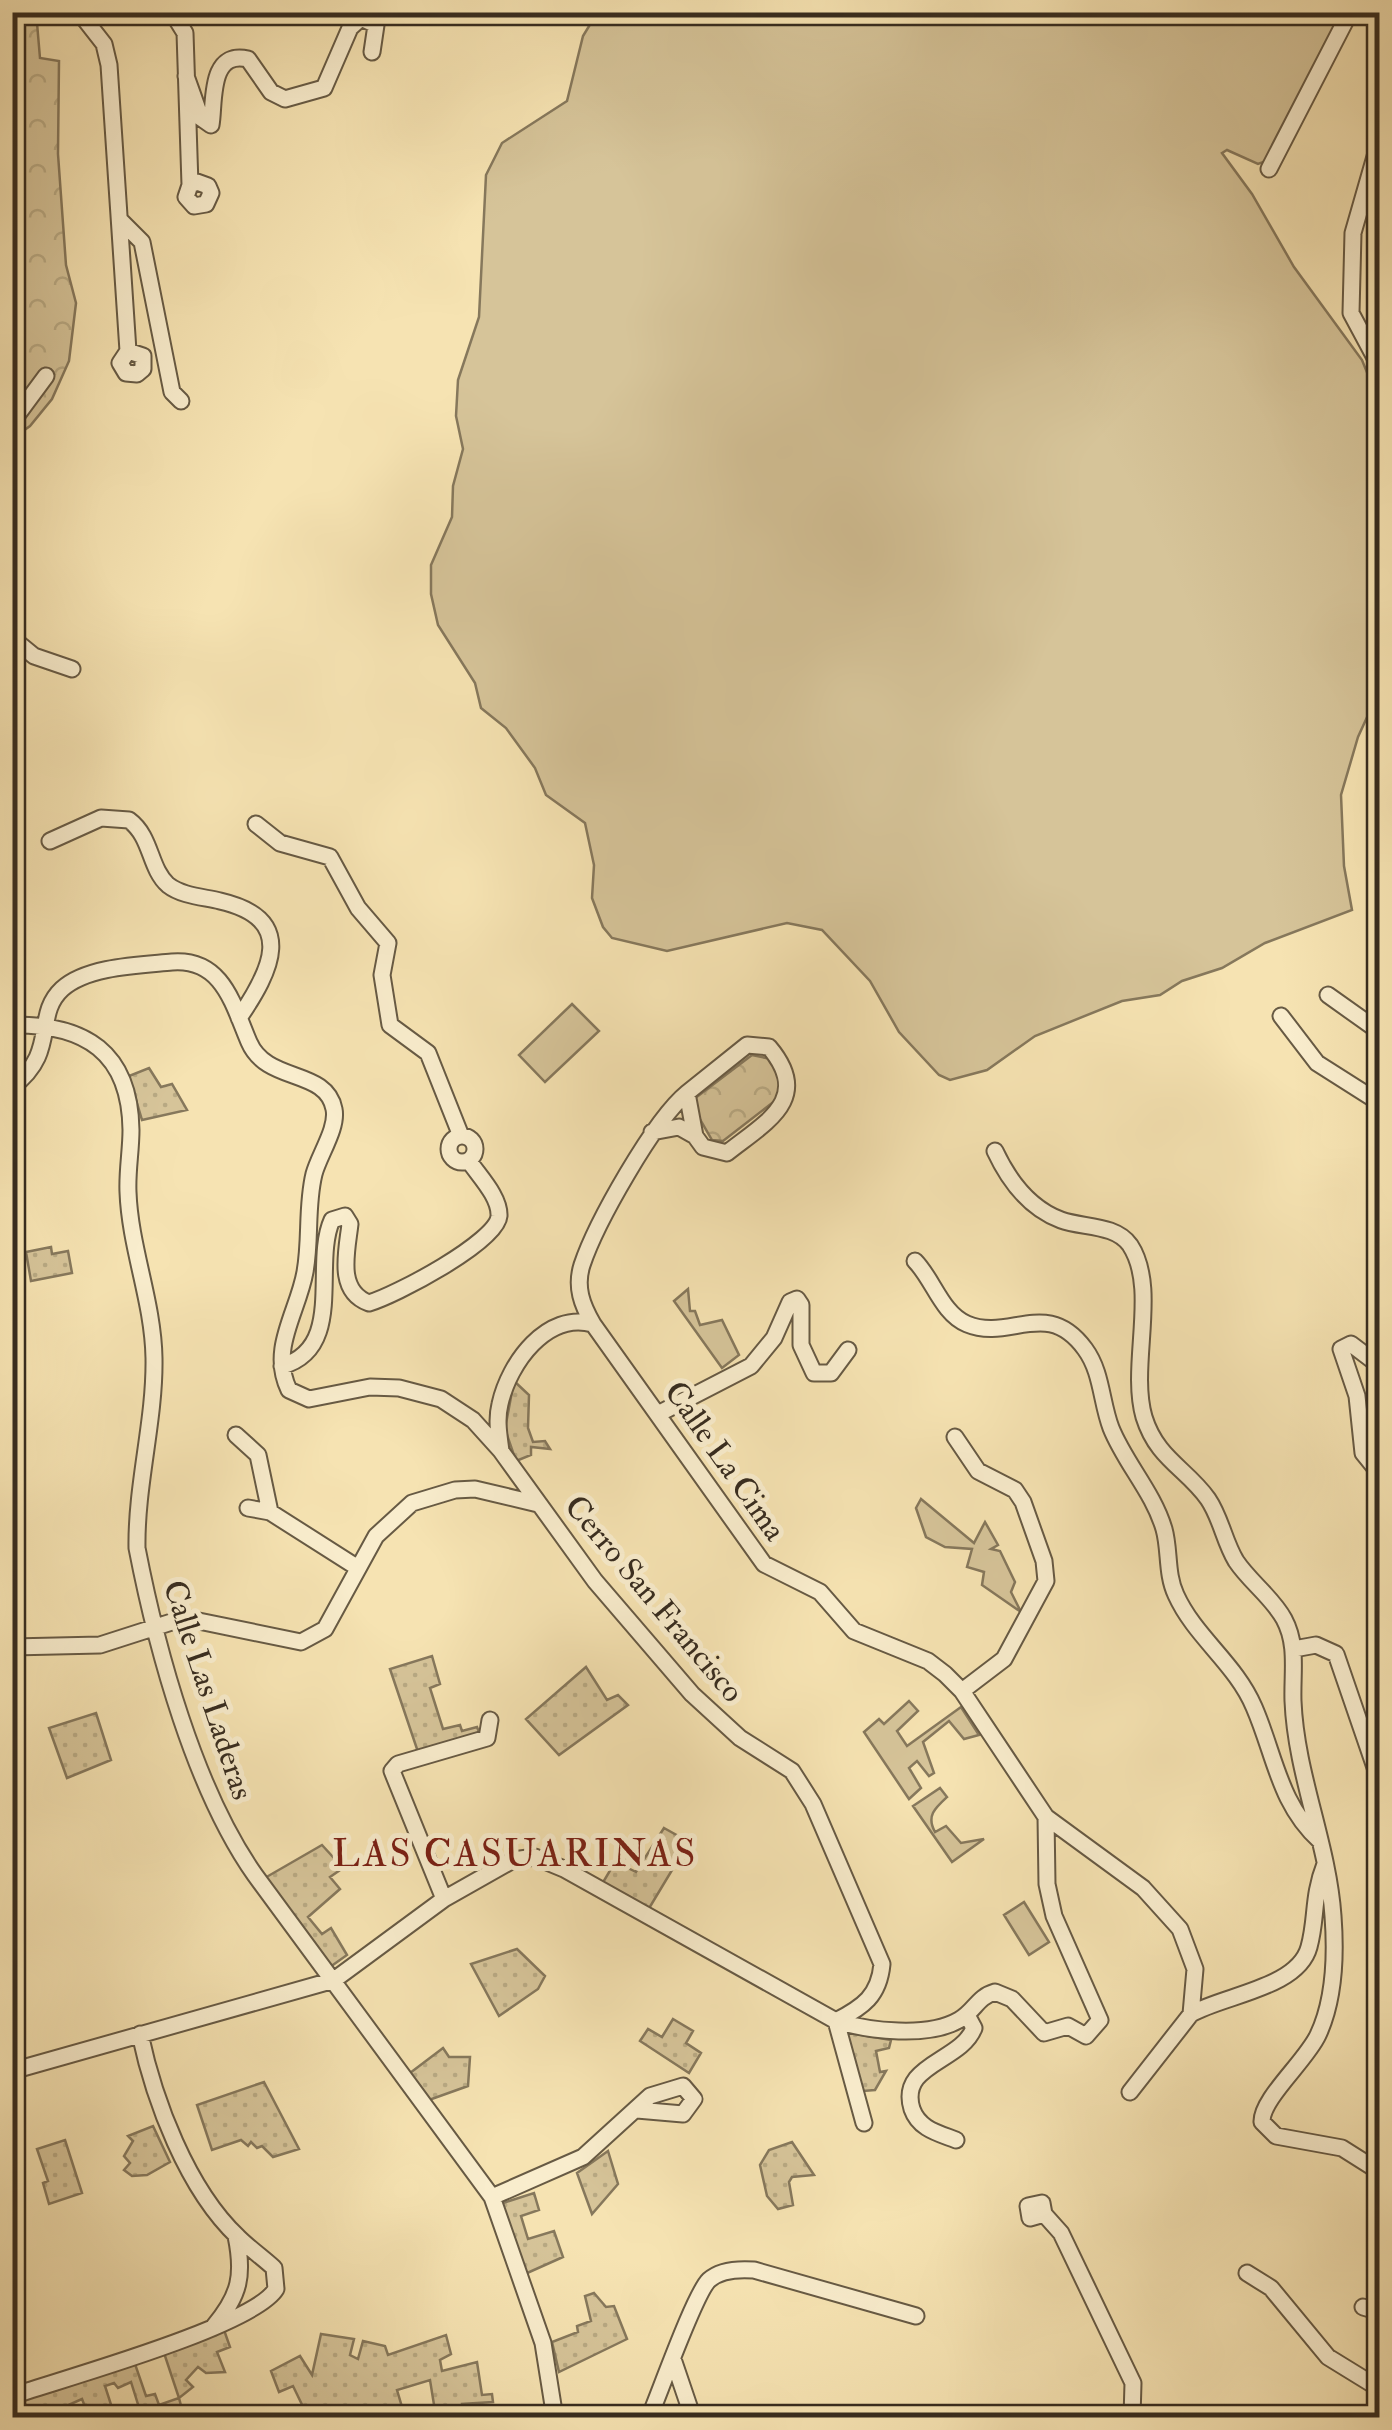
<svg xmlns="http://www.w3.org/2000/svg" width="1392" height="2430" viewBox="0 0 1392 2430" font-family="'IM FELL Double Pica',serif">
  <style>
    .grass { fill: #d6c499; stroke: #86785c; stroke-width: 2.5 }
    .forest { fill: url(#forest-crowns); stroke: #86785c; stroke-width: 2.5 }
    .garden { fill: url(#garden-dots); stroke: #86785c; stroke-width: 2.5 }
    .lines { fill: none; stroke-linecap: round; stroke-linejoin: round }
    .minor-casing { stroke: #675a44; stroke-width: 19 }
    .minor { stroke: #f9edcd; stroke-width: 15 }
    .labels { text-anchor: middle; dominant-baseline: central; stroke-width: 10; stroke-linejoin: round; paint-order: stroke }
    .street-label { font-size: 32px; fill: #372c1f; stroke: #f9edcd }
    .quarter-label { font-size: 38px; letter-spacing: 2.5px; fill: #7a1f14; stroke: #f9edcd }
  </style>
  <defs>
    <pattern id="forest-crowns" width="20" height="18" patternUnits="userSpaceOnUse" patternTransform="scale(2.5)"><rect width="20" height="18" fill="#d6c499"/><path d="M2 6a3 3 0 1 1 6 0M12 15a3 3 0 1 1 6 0" fill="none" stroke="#b8a983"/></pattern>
    <pattern id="garden-dots" width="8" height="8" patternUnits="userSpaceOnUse" patternTransform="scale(2.5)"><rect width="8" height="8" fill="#d6c499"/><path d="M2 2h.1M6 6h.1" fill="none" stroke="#b8a983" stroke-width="1.8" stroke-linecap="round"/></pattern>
  </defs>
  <rect width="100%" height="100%" fill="#f6e3b2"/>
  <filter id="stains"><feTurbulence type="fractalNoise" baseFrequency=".002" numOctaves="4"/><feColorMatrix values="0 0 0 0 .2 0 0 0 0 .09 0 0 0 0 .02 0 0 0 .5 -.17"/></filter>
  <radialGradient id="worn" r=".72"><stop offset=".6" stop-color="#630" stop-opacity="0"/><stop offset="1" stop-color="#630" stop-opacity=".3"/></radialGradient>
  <path class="grass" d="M597,13H1351L1274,158L1258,164L1227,150L1222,153L1252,194L1294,267L1362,360L1379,402V691L1358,737L1341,795L1344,866L1352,910L1265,943L1222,968L1182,981L1160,995L1122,1001L1035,1036L987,1070L950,1080L939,1075L899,1032L870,981L822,930L787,923L667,951L612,938L603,927L592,898L594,865L585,823L546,795L535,768L506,728L481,708L475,683L438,625L431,594V565L452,517L453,486L463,449L456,416L458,380L479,317L486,175L502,143L567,101L583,36Z
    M572,1004L599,1031L545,1082L519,1055Z
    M688,1289L690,1311H695L700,1325L722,1320L739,1355L722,1368L674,1301Z
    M921,1499L974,1543L985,1522L998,1545L991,1549L1000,1551L1015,1582L1011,1592L1021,1612L982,1585L984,1572L967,1567L972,1549L945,1547L926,1537L916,1508Z
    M909,1701L918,1711L897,1731L907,1746L961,1707L979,1735L964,1739L949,1721L923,1742L934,1773L929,1776L917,1761L909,1768L921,1788L909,1799L864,1732L879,1719L884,1724Z
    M940,1788L947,1797C935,1808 926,1816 935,1832L946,1826L961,1843L984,1839L952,1862L913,1806Z
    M1024,1902L1049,1942L1029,1955L1004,1915Z"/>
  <path class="forest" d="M15,21L37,23L40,58L59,61L58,154L66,265L76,303L69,361L52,399L30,426L13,438Z
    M752,1055L771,1059L782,1086L776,1100L723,1141L712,1140L693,1107L694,1099Z"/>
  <path class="garden" d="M149,1068L161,1087L172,1084L187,1110L142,1120L129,1076Z
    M51,1247L52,1254L68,1251L72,1273L31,1281L26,1252Z
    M514,1381L529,1395L528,1428L533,1442L545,1441L550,1449L531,1447V1455L516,1461L505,1429Z
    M432,1656L440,1684L430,1688L443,1729L460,1725L462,1731L477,1727L479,1732L475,1737L419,1755L390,1669Z
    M586,1667L607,1700L618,1695L628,1705L559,1755L526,1719Z
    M96,1713L111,1760L67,1778L49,1728Z
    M664,1828L689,1842L648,1910L602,1884L621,1852L633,1859L628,1868L636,1872Z
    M322,1845L343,1868L330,1877L340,1889L308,1917L322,1934L331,1928L347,1955L330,1967L263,1879Z
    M517,1949L545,1976L538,1989L499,2016L471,1964Z
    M673,2019L693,2031L686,2043L701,2053L689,2073L640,2041L648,2029L662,2037Z
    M844,2032L891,2040L889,2048L876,2051L880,2072L886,2071L875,2090L863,2091Z
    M443,2048L449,2057H470L468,2086L429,2100L410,2073Z
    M264,2082L299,2149L273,2157L262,2146L257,2148L251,2142L248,2146L241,2140L212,2150L197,2105Z
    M153,2126L170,2162L147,2175L132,2176L124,2170L130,2163L124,2156L133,2141L128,2136Z
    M65,2140L82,2193L49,2204L43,2183L48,2181L37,2149Z
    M792,2142L814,2175L792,2177L789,2182L793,2205L778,2209L767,2196L760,2165L769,2150Z
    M608,2151L618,2184L592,2214L577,2173Z
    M534,2193L539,2210L521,2216L528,2239L554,2231L563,2257L525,2274L500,2204Z
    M594,2293L606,2307L614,2306L627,2339L559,2372L552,2342L578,2332L577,2326L591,2321L585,2296Z
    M224,2330L230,2347L217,2352L225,2372L206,2373L198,2367L186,2380L193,2387L179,2398L184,2417H175L172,2410L163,2417H142L131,2382L118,2388L114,2383L105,2386L115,2417H89L82,2399L66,2406L67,2417H19L23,2399L134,2361L146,2396L155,2394L159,2405L179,2398L164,2353Z
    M321,2334L354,2339L350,2355L358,2359L363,2341L385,2346L388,2355L446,2335L451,2354L440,2360L442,2371L477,2362L482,2395L492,2394L493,2402L462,2404V2417H436L430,2380L397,2390L405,2417H308L293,2386L279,2392L271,2371L300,2356L312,2375Z"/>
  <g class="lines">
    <defs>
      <path id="minor" d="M79,12L104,44L109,65L128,351L120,363L126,373L137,374L143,369V356L128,351
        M172,12L185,33L190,185L186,197L194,206L206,204L211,193L208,186L197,182L190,185
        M12,14L17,12
        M186,76L201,118L211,125C215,104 208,50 248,59L271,92L285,99L324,88L350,28L361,18L376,25L372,52
        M1380,139L1353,233L1351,313L1380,367
        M1269,169L1350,12
        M120,220L142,242L172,392L181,401
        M12,422L46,376
        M12,638L34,656L72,669
        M256,824L280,843L330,857L358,908L388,943L382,975L390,1025L428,1053L461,1136
        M50,841L101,818L129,820C152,837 149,868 168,885C182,896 204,897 220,901C298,919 271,971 239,1018
        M1328,995L1380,1032
        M1281,1016L1317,1063L1380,1103
        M12,1025C85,1024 130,1052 131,1130C131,1151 127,1171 128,1192C130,1248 153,1301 154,1358C155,1421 136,1484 137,1548C157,1651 195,1790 255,1875L492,2197L543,2343L555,2418
        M12,1087C59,1052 33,1016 62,989C87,966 141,965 172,962C223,958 233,1005 249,1042C267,1084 326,1068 334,1109C338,1128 319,1155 314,1174C306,1207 311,1239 305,1272C298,1312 269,1349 289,1390L309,1399L370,1387L399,1388L441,1399L473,1420L501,1451L595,1581L692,1694L740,1738L792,1771L813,1804L882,1964C879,1996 863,2007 836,2021
        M652,1132L679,1127L695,1136
        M449 1149a13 13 0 1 1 26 0a13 13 0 1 1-26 0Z
        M995,1151C1009,1181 1029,1208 1061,1220C1083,1228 1115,1224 1130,1245C1159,1289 1129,1365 1144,1417C1157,1459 1186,1468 1208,1499C1221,1518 1224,1541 1236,1561C1250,1582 1272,1597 1284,1619C1298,1645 1292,1672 1293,1701C1296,1775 1328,1843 1333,1916C1336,1956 1335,1999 1318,2035C1306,2061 1261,2099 1262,2122L1276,2136L1342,2148L1380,2172
        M915,1261C933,1279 942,1314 967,1324C1010,1342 1047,1297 1085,1349C1102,1372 1101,1402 1111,1428C1125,1463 1153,1492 1164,1529C1170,1550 1166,1574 1176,1595C1195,1637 1236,1664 1254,1707C1275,1755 1279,1804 1320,1841
        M593,1324C582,1305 575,1287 582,1265C596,1223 654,1120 687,1093L747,1045L769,1047C813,1099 766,1122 727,1153L703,1147L695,1136L687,1093
        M282,1366C346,1348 312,1264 332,1220L345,1216L350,1224C347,1251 336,1291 369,1303C394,1296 497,1242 499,1216C500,1197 479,1176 469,1161
        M1380,1366L1351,1344L1341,1349L1357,1396L1363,1453L1380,1474
        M658,1414L751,1366L774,1338L790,1302L797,1299L801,1305V1345L814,1373H831L848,1350
        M236,1435L258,1455L270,1512L248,1508
        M955,1437L978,1471L1015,1490L1023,1502L1044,1561L1046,1581L1004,1659L962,1691
        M501,1451C499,1435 496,1420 500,1404C509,1363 547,1311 593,1324L764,1564L820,1592L854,1631L928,1661L945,1674L962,1691L1046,1817L1143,1888L1180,1929L1195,1969L1191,2014L1130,2092
        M270,1512L358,1568
        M12,1647L100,1645L184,1618L301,1642L325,1629L376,1536L412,1503L455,1490L475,1489L538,1504
        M1294,1649L1316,1645L1336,1654L1380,1782
        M444,1899L392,1771L398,1764L487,1738L490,1720
        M1191,2014C1224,1995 1298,1988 1309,1947C1317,1918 1312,1897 1325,1864
        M836,2021L864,2123
        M12,2071L334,1980L444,1899L513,1860L535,1857L564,1869L836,2021C870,2031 928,2038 959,2020C975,2011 977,1997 995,1992L1012,1999L1044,2033L1068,2026L1086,2036L1100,2020L1054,1916L1047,1884L1046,1817
        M956,2140C938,2133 919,2129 912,2109C898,2064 961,2062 974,2028L967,2015
        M492,2197L583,2157L650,2096L683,2086L694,2099L683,2114L637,2110
        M1044,2214L1030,2218L1028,2206L1042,2203L1044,2214L1061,2233L1133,2383L1132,2418
        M1247,2273L1271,2288L1328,2357L1380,2389
        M12,2275V2302
        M1363,2307L1380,2312
        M214,2326C240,2295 244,2275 236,2236
        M674,2362L693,2418
        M12,2396C62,2379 254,2326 276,2289L274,2268C262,2257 249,2248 238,2237C187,2189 154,2100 140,2034
        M12,2406L15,2418
        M650,2416L700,2417
        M649,2418C660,2392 695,2293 709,2280C721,2269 740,2269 754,2270L916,2316"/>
    </defs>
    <use href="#minor" class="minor-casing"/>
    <use href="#minor" class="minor"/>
  </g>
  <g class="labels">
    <g class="street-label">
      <text transform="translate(725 1461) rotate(55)">Calle La Cima</text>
      <text transform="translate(654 1599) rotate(50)">Cerro San Francisco</text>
      <text transform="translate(208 1690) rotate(72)">Calle Las Laderas</text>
    </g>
    <g class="quarter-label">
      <text x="515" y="1854">LAS CASUARINAS</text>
    </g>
  </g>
  <rect width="1392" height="2430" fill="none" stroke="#f6e3b2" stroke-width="50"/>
  <rect x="15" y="15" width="1362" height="2400" fill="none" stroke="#372c1f" stroke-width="5"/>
  <rect x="25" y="25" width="1342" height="2380" fill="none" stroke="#372c1f" stroke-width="2.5"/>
  <rect width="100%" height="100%" filter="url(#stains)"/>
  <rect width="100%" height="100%" fill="url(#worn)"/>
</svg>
